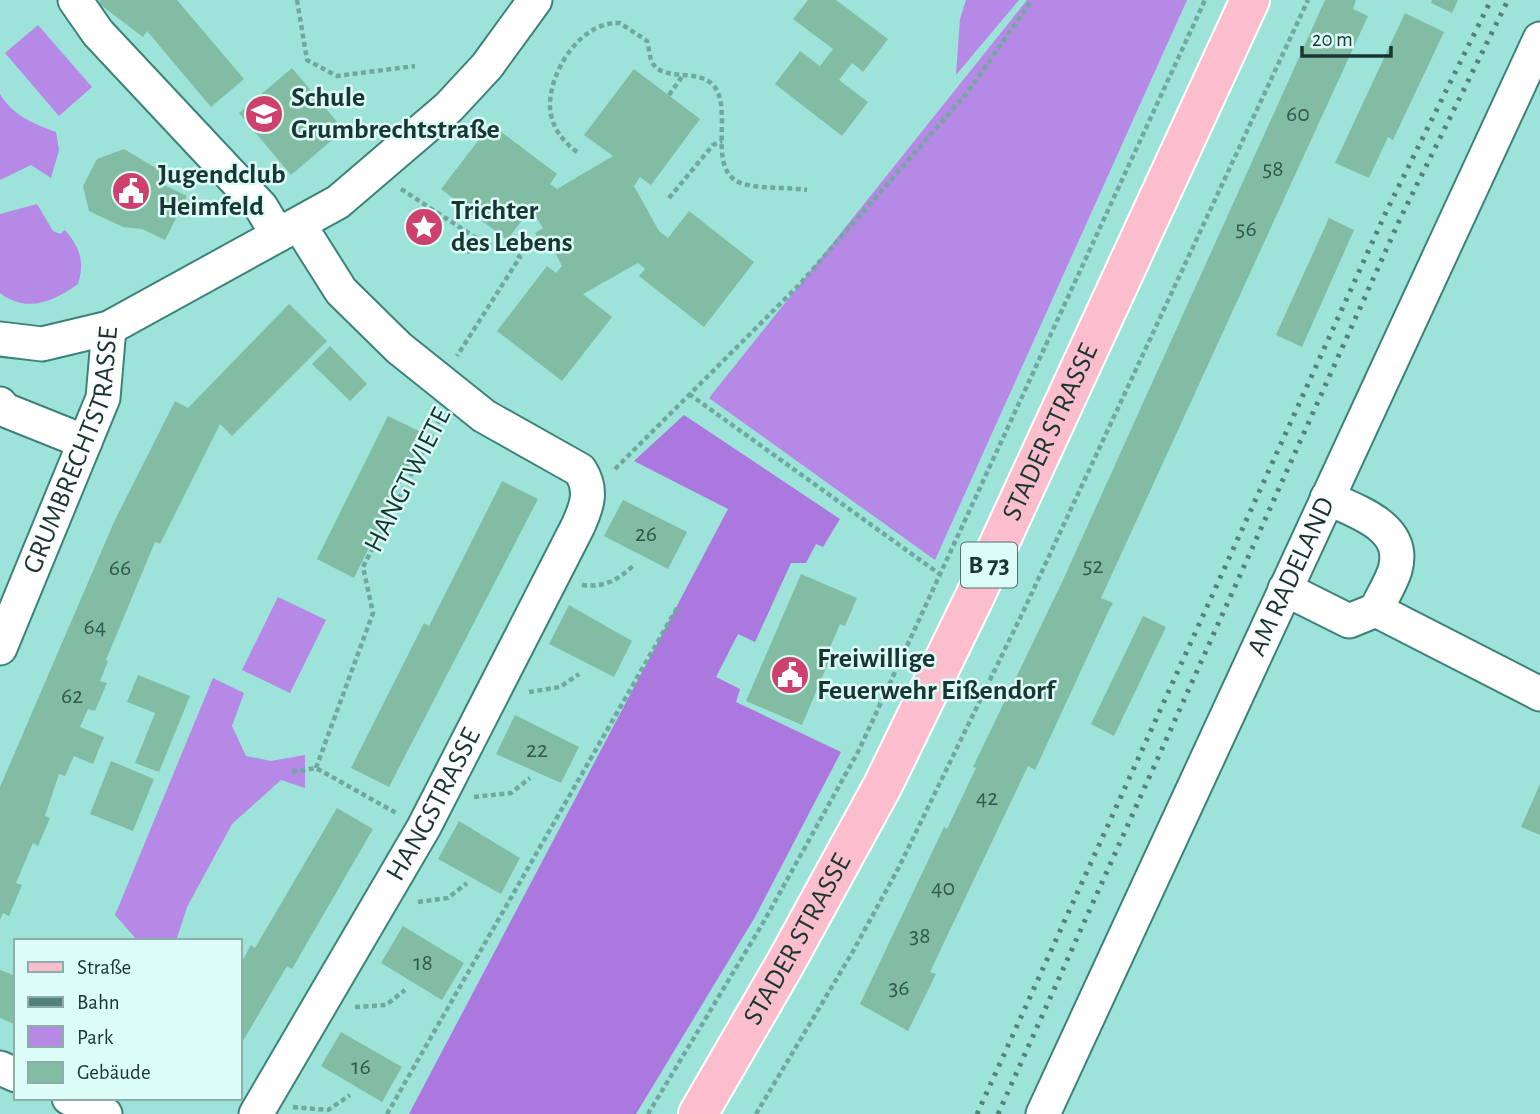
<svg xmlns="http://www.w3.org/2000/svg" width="1540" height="1114" viewBox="0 0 1540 1114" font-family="'Alegreya Sans',sans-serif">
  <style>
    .green { fill: #b589e5 }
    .forest { fill: #aa78de }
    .building { fill: #82bda3 }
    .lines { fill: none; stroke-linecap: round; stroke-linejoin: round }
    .minor-casing { stroke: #3d827a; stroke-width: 37 }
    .major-casing { stroke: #fff; stroke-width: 42 }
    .path { stroke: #70a8a0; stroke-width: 4.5; stroke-dasharray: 5 3.5; stroke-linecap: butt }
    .minor { stroke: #fff; stroke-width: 33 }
    .major { stroke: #fcbdcc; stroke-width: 38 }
    .rail { stroke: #53827b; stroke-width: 5; stroke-dasharray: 3.5 7; stroke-linecap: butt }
    .labels { text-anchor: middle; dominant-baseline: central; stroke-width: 5; stroke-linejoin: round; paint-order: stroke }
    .number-label { font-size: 24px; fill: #33584e }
    .shield { fill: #dbfcf7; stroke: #53716d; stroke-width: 2 }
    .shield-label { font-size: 26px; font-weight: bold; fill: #193632 }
    .poi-label { font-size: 28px; font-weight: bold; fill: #193632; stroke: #dbfcf7; text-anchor: start }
    .street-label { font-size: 28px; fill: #193632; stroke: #dbfcf7 }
  </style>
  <rect width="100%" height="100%" fill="#9de3da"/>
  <path class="green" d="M966,0H1019L956,75L960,19Z
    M1027,0H1187L935,560L709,398Z
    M38,25L92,87L59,116L5,53Z
    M0,94C12,115 34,124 56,132L59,150L51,178L31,165L0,180Z
    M37,204L53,231L60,234L65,230C80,248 85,261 78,284C54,301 27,314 0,293V214Z
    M278,597L326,620L290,693L242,670Z
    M213,678L244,693L232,726L246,756L271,761L305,755V788L281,780L232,824L187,907L176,941H138L115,915Z"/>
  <path class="forest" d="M684,415L840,519L823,547L816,544L806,563H791L755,642L738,634L716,677L740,689L736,702L841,752L755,917L636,1114H409L728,509L634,461Z"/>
  <path class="building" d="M100,0H177L244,79L211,107L147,31L143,37L98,3Z
    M808,0H836L888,39L863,72L852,63L839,80L868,102L842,136L775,84L800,51L820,66L833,49L793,19Z
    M1325,0H1356L1353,9L1368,16L1101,598L1113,603L1109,610L1035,770L1028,766L930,972L936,974L908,1031L860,1004L944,827L947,829L976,768L973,767L1063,580Z
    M1432,0H1458L1452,13L1431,3Z
    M1405,13L1444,32L1393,140L1388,137L1369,178L1335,163Z
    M292,68L344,130L291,175L239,113Z
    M634,69L700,119L651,185L640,177L634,186L659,231L668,238L689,211L754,262L704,327L639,276L645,269L638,263L583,294L612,317L562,381L497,331L547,266L556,273L562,266L549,241L541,245L535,233L543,228L535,215L530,210L507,240L441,189L491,124L557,174L550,184L557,189L613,156L584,135Z
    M124,149L169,176L164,185L187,196L165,240L142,229L123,227L89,211L83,186L97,159Z
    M1329,218L1354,230L1302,347L1276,335Z
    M289,304L327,341L232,436L220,424L160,544L155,542L106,660L108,661L100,681L107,683L95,711L88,709L80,727L104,737L93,764L74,756L65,776L59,774L45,816L50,818L38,846L33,843L16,883L22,885L9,916L3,913L0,920V787L114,522L175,401L188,408Z
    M330,346L367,384L350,401L312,364Z
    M388,416L425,434L354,578L317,559Z
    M502,481L538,499L389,787L351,768L424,623L429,626Z
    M623,500L687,532L668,569L604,536Z
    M801,574L857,598L845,626L840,624L825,659L829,661L802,725L746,701Z
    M569,605L632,641L614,677L549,644Z
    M1143,616L1166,627L1114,736L1091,724Z
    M138,675L190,696L159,772L135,763L155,713L127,702Z
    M515,715L579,747L561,783L496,754Z
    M111,761L154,779L133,831L90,814Z
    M1540,784V835L1521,827Z
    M337,808L373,829L292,969L287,966L240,1046V965L251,945L255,948Z
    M459,821L520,858L501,894L438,859Z
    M403,926L464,963L442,1000L381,963Z
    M0,970L16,976V1025L0,1018Z
    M341,1032L402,1067L382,1102L321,1066Z"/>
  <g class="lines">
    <defs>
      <g id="minor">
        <path d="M75,0L98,33L261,207L278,235"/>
        <path d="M0,339L42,344L109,328L338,202L449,107L487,66L535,0"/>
        <path d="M0,404L5,410L85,442"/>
        <path d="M1285,589L1349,621L1376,610C1382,597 1391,583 1395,570C1407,527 1358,512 1327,498"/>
        <path d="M1376,610L1540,694"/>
        <path id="s1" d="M0,648L103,398L109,328"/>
        <path d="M0,1068L16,1075"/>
        <path d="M69,1098L105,1114"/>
        <path id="s2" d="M256,1114L424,827L578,526C587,506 593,490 580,470L484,416L399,348L341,291L300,226"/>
        <path id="s3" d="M1043,1114L1540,39"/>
      </g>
      <g id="major">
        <path id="s4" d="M698,1114L785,964L883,785L975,596L1250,0"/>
      </g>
    </defs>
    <use href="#minor" class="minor-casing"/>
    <use href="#major" class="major-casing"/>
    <path class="path" d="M297,0L307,60L337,76L415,66
      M669,95L684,74
      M577,152C562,141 551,126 550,107C549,71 581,21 620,23L647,41C649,47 649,55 652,62C662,83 698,67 714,86C735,112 702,177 748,185C767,189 788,187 807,190
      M401,189L487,245L510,248L520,257L457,356
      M669,198L713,145L722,141
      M467,252L486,245
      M689,394L941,575
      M615,469L800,284L967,93L1032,0
      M582,585C604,588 618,580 634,565
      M529,692L560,687L579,674
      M316,768L373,613L363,567L440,419
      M292,772L316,768L398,814
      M474,797L511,793L530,778
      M418,902L448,898L467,883
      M355,1007L386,1005L405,990
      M293,1107L328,1110L350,1095
      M387,1114L677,608
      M648,1114L763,923L859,750L1205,0
      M756,1114L852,953L899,867L1023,612L1308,0"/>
    <use href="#minor" class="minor"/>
    <use href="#major" class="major"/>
    <path class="rail" d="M977,1114L1386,212L1491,0
      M998,1114L1400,219L1508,0"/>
  </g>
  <defs>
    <symbol id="school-disc" viewBox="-11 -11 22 22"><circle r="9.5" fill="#ce406d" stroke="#dbfcf7"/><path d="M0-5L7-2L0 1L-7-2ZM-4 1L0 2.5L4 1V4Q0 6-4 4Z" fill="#fff"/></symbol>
    <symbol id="civic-disc" viewBox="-11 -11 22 22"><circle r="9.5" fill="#ce406d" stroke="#dbfcf7"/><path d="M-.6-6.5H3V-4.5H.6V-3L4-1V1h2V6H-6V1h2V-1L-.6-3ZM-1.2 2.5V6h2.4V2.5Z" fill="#fff"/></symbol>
    <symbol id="sight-disc" viewBox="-11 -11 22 22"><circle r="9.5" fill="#ce406d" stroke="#dbfcf7"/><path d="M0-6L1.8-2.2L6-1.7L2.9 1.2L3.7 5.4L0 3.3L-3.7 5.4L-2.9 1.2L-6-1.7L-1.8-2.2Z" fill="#fff"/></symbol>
  </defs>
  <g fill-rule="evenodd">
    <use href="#school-disc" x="242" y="92" width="44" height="44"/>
    <use href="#civic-disc" x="109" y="169" width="44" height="44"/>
    <use href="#sight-disc" x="402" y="205" width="44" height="44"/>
    <use href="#civic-disc" x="768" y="653" width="44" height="44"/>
  </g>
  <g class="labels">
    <g class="number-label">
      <text x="1298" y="114">60</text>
      <text x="1273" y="169">58</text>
      <text x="1246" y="229">56</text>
      <text x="646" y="534">26</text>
      <text x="1093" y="566">52</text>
      <text x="120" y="568">66</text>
      <text x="95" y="627">64</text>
      <text x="72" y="696">62</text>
      <text x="537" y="750">22</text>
      <text x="987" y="798">42</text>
      <text x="943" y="888">40</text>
      <text x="920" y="936">38</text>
      <text x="423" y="963">18</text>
      <text x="899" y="988">36</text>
      <text x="361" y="1067">16</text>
    </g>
    <rect class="shield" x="961" y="542.5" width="56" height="45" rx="5"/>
    <g class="shield-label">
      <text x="989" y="565">B 73</text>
    </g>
    <g class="poi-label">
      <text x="291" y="98">Schule<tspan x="291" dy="32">Grumbrechtstraße</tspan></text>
      <text x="158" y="175">Jugendclub<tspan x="158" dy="32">Heimfeld</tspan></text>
      <text x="451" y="211">Trichter<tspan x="451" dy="32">des Lebens</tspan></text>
      <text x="817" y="659">Freiwillige<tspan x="817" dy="32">Feuerwehr Eißendorf</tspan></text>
    </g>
    <g class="street-label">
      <text stroke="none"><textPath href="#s4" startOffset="768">STADER STRASSE</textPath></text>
      <text stroke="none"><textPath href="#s1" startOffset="212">GRUMBRECHTSTRASSE</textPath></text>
      <text transform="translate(408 480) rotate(-63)">HANGTWIETE</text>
      <text stroke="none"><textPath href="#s3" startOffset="592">AM RADELAND</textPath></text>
      <text stroke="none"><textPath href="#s2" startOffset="357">HANGSTRASSE</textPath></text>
      <text stroke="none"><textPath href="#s4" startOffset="201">STADER STRASSE</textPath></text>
    </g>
  </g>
  <rect x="14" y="939" width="228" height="161" fill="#dbfcf7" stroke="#8dada8" stroke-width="2"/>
  <rect x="28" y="962" width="35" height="10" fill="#fcbdcc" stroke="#8dada8" stroke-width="2"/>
  <text x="77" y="974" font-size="21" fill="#193632">Straße</text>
  <rect x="28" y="997" width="35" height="10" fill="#53827b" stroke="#8dada8" stroke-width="2"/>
  <text x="77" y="1009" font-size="21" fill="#193632">Bahn</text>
  <rect x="28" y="1026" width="35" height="21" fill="#b589e5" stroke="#8dada8" stroke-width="2"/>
  <text x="77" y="1044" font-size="21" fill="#193632">Park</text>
  <rect x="28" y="1062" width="35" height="21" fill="#82bda3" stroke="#8dada8" stroke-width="2"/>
  <text x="77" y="1079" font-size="21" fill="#193632">Gebäude</text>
  <path d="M1302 46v10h89v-10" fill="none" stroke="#193632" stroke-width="3.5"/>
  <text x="1312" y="46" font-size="21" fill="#193632" stroke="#dbfcf7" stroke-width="5" paint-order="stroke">20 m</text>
</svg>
